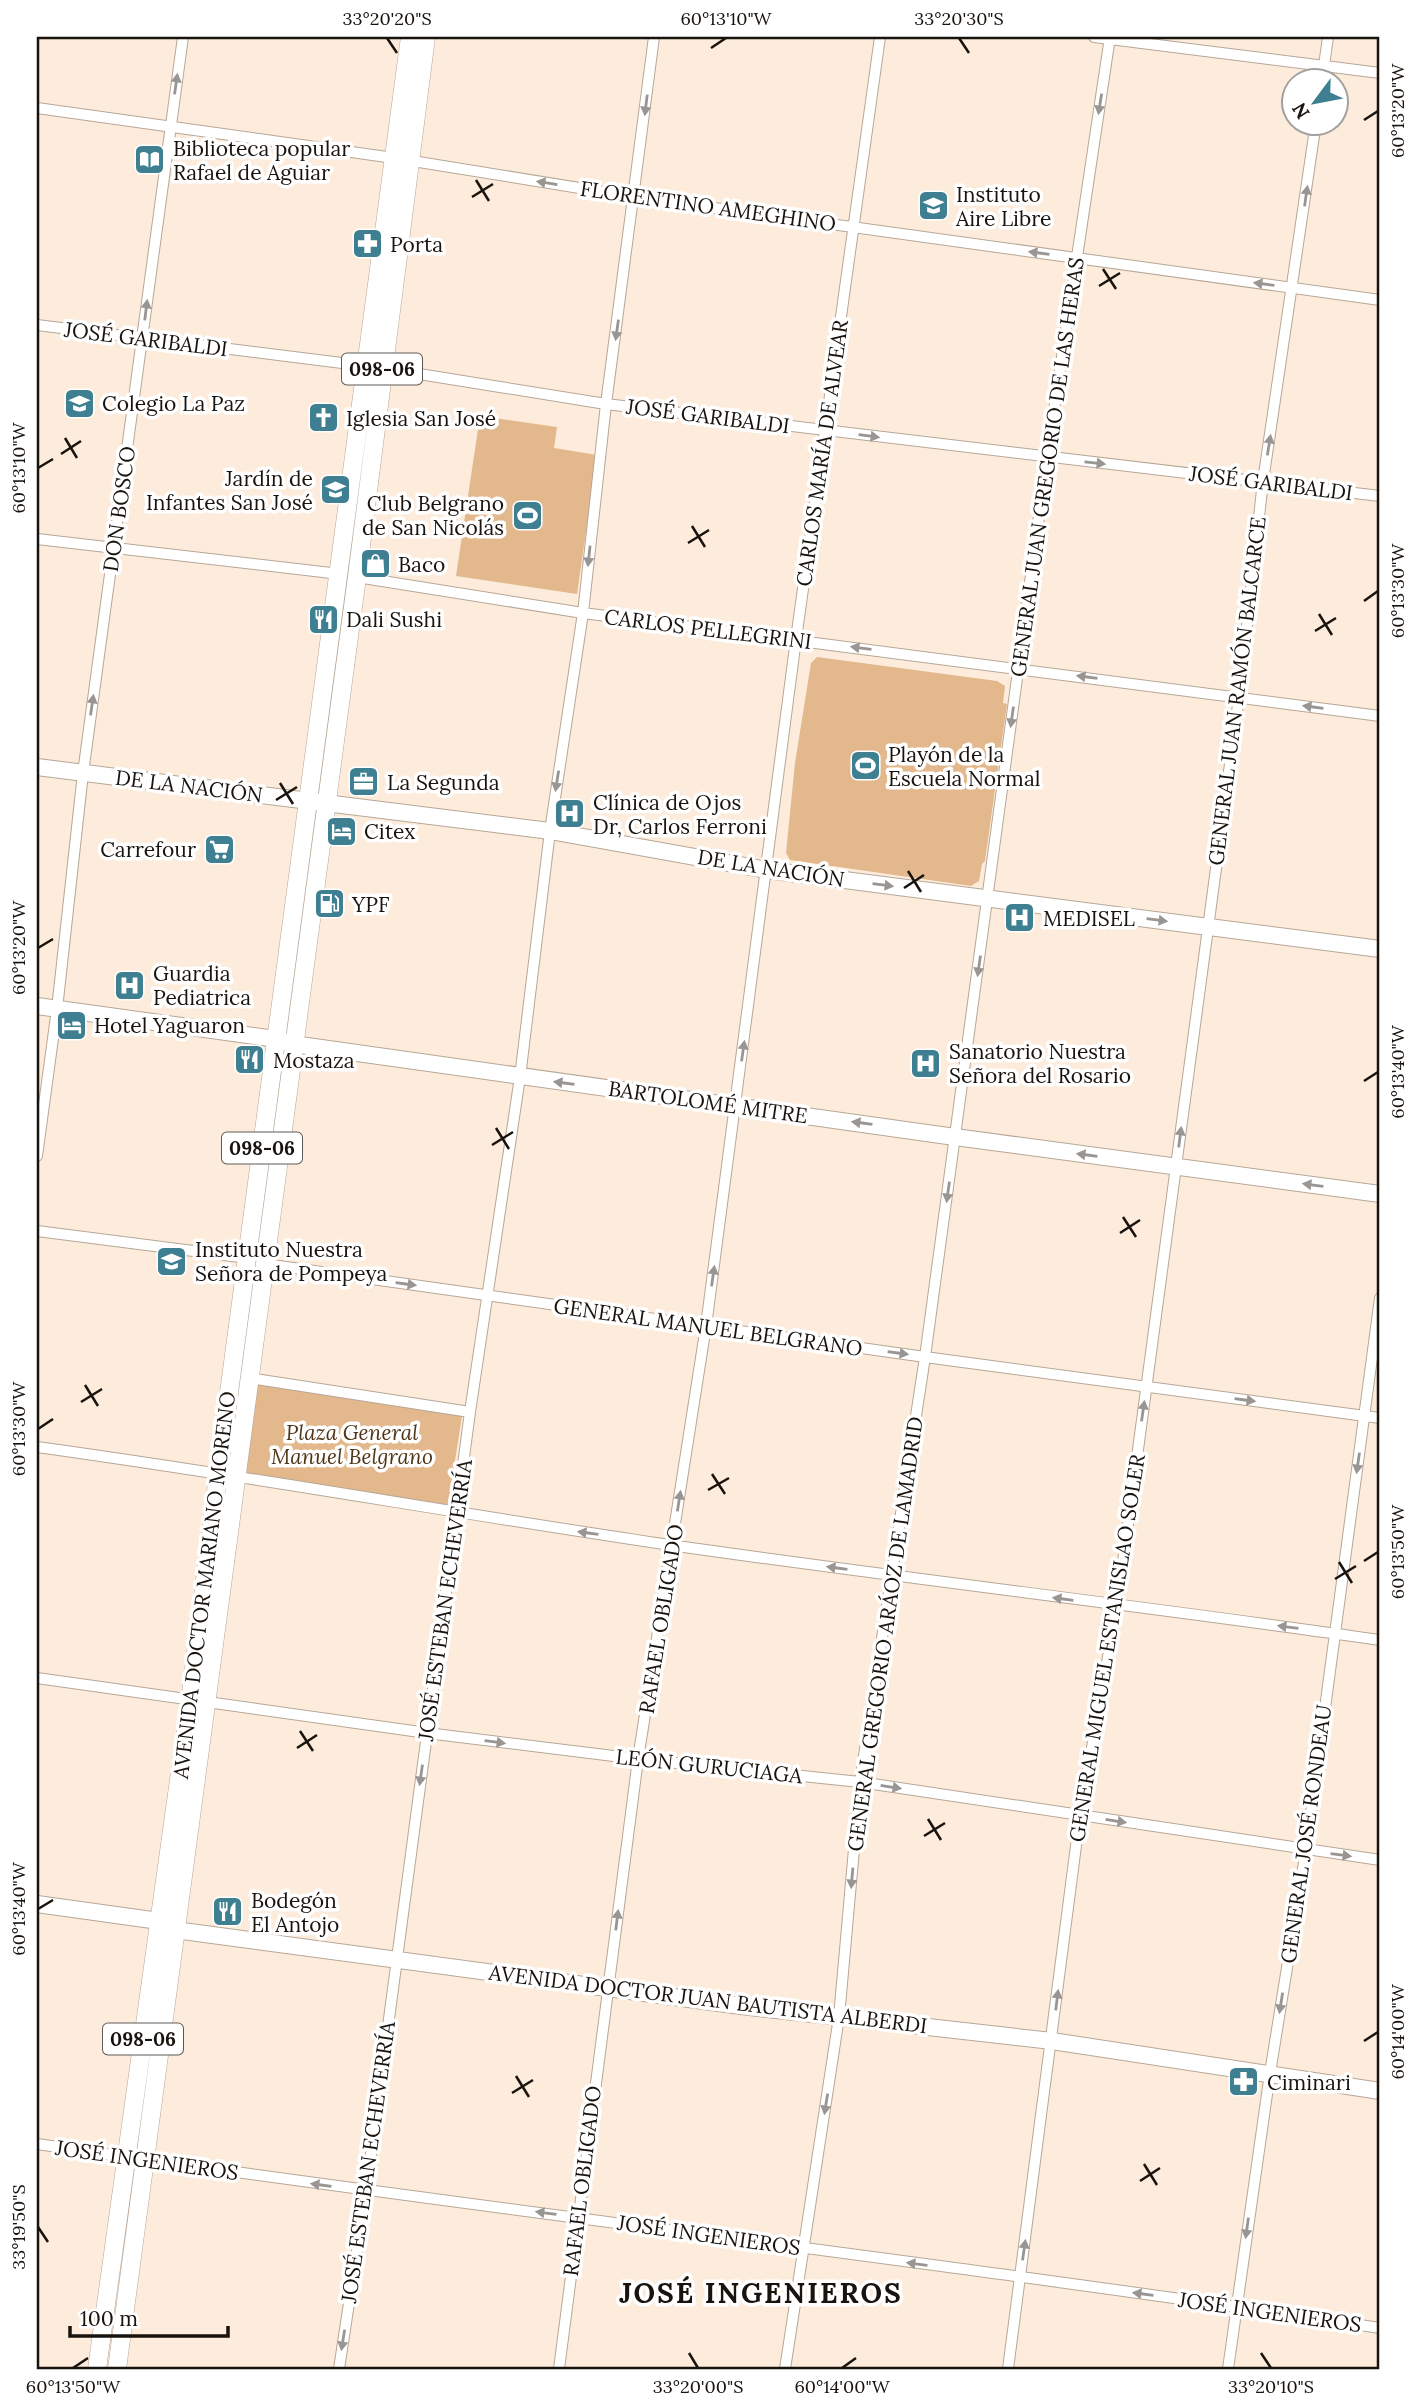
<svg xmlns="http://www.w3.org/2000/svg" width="1417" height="2406" viewBox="0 0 1417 2406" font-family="Lora,serif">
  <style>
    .green { fill: #e2b88c }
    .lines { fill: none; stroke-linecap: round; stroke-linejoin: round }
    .street-casing { stroke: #b7a797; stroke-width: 12 }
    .secondary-casing { stroke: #b7a797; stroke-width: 18 }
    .primary-casing { stroke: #b7a797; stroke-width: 19 }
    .street { stroke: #fff; stroke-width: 10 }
    .secondary { stroke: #fff; stroke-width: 16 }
    .primary { stroke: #fff; stroke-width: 18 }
    .oneway { fill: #989593 }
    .ticks { fill: none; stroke: #19130e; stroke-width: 2.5 }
    .labels { text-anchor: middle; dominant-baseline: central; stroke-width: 7; stroke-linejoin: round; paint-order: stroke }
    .shield { fill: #fff; stroke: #5e5a56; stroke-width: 2 }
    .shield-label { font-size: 19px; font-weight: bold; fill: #19130e }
    .poi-label { font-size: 21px; fill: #19130e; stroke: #fff; text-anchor: start }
    .street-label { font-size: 21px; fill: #19130e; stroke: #fff }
    .park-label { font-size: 21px; font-style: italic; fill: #503618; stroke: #fff }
    .district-label { font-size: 28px; font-weight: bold; letter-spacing: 2px; fill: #19130e; stroke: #fff }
    .neatline { fill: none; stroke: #19130e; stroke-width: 2.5 }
    .ticks-label { font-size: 18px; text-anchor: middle; fill: #19130e }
  </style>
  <rect width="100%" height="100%" fill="#fdecdb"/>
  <path class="green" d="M480,416L557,427L554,448L597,455L577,594L456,576Z
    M817,657L997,681L1005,686L1003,703L1007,704L985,861L982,864L979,881L971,886L790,860L786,853L795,763L811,663Z
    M256,1383L462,1416L448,1505L242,1472Z"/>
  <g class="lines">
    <defs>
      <path id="street" d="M1094,37L1380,73
        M1322,80L1328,37
        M37,108L394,158L635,197L1380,300
        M37,325L382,368L606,404L1380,496
        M37,539L340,574
        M357,577L583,613L1380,716
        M37,1156L57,1009L83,773L183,37
        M37,1231L248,1258
        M265,1264L925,1357L1380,1418
        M249,1378L470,1412
        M37,1447C249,1476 459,1514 670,1545C907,1579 1144,1606 1380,1640
        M37,1678L427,1733L638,1759L860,1782L1380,1860
        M37,2144C484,2209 933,2261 1380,2328
        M339,2369L366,2191L470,1412L520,1077L550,831L583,613L606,404L654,37
        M559,2369L638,1759L706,1326L796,639L880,37
        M785,2369L839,2017L860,1782L925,1357L1047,457L1110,37
        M1008,2369L1080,1815L1117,1606L1239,697L1263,481L1316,122
        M1228,2369L1270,2073L1306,1850L1380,1298"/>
      <path id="secondary" d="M37,767L550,831L767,870L1380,949
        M37,1006L276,1039L293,1044L955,1137L1380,1194
        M37,1904L159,1921L175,1930L741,2006L1052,2041L1380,2091"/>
      <path id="primary" d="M97,2369L190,1701L218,1475L410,37
        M117,2369L357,577L426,37"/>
    </defs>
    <use href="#street" class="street-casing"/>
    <use href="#secondary" class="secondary-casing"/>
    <use href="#primary" class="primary-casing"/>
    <use href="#street" class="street"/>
    <use href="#secondary" class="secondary"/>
    <use href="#primary" class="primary"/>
  </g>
  <defs><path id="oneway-solid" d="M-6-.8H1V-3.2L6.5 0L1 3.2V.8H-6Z" transform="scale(1.75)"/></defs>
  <g class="oneway">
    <use href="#oneway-solid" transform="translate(176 84) rotate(-82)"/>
    <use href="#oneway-solid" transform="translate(1100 104) rotate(99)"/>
    <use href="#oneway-solid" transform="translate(646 105) rotate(97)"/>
    <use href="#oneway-solid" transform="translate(547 183) rotate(-171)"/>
    <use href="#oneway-solid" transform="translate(1306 196) rotate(-82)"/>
    <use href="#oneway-solid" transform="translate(1039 253) rotate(-172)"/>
    <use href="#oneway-solid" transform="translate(1264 284) rotate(-172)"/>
    <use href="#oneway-solid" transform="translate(146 310) rotate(-83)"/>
    <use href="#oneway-solid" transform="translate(617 330) rotate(98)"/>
    <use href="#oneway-solid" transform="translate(869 436) rotate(7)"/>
    <use href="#oneway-solid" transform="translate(1269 445) rotate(-81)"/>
    <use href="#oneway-solid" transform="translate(1095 463) rotate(6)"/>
    <use href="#oneway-solid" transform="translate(589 556) rotate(96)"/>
    <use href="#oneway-solid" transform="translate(861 648) rotate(-173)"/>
    <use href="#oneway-solid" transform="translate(1087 677) rotate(-172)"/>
    <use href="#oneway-solid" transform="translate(92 705) rotate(-82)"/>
    <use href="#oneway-solid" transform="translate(1313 707) rotate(-172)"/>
    <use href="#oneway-solid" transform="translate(1012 717) rotate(98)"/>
    <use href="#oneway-solid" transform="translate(557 781) rotate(99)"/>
    <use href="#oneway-solid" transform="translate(883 885) rotate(7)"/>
    <use href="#oneway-solid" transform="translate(1157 920) rotate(7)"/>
    <use href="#oneway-solid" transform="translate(979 966) rotate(98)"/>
    <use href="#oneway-solid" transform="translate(743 1051) rotate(-82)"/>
    <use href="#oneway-solid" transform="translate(564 1083) rotate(-172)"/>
    <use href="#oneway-solid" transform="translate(862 1123) rotate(-172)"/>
    <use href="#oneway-solid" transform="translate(1180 1137) rotate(-83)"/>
    <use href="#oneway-solid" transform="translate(1087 1155) rotate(-172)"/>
    <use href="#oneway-solid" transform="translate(1313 1185) rotate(-173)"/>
    <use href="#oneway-solid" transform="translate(948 1192) rotate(98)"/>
    <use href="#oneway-solid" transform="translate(713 1276) rotate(-82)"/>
    <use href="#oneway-solid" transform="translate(406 1284) rotate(8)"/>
    <use href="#oneway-solid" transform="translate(898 1353) rotate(8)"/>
    <use href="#oneway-solid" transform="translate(1245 1400) rotate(8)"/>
    <use href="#oneway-solid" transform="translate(1143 1411) rotate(-82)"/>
    <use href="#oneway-solid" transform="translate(1358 1463) rotate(98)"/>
    <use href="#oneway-solid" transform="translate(679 1501) rotate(-81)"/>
    <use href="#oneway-solid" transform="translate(588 1533) rotate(-172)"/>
    <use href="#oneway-solid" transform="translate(837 1568) rotate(-172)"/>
    <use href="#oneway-solid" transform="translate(1063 1599) rotate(-172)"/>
    <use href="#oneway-solid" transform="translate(1288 1627) rotate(-173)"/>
    <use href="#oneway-solid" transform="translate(495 1742) rotate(7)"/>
    <use href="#oneway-solid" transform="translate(421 1775) rotate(98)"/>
    <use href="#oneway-solid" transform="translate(891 1787) rotate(9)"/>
    <use href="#oneway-solid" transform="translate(1116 1821) rotate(9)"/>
    <use href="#oneway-solid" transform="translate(1341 1855) rotate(7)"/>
    <use href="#oneway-solid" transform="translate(852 1878) rotate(95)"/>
    <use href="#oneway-solid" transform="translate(617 1920) rotate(-83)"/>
    <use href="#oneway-solid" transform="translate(1057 2000) rotate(-83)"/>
    <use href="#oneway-solid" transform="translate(1281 2003) rotate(99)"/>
    <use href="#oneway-solid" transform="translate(826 2104) rotate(99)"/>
    <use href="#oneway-solid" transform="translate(321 2185) rotate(-172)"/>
    <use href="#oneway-solid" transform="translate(546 2213) rotate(-173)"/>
    <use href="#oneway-solid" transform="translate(1247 2228) rotate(98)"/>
    <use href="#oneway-solid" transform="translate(1024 2250) rotate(-82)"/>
    <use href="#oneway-solid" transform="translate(917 2264) rotate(-173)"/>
    <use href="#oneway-solid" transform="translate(1143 2294) rotate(-172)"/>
    <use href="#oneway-solid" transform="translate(343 2340) rotate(99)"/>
  </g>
  <path class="ticks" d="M387,38L397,53M959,38L969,53M711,48L726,38M1364,120L1378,111M476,180L489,201M472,197L493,184M1103,269L1116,289M1099,286L1120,273M65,438L77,458M61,454L81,441M38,468L53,459M692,526L705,547M688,543L709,530M1364,601L1378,591M1319,614L1332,635M1315,631L1336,618M280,783L293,804M276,800L297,787M908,871L921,892M904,888L924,875M38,948L53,939M1364,1081L1378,1072M496,1128L509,1149M492,1145L513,1132M1123,1217L1136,1237M1120,1233L1140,1220M85,1385L98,1406M81,1402L102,1389M38,1429L53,1419M712,1474L725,1494M708,1490L729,1478M1364,1561L1378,1552M1339,1562L1352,1583M1335,1579L1356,1566M300,1731L313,1751M297,1748L317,1735M928,1819L941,1840M924,1836L945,1823M38,1909L53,1900M1364,2041L1378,2032M516,2076L529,2097M512,2093L533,2080M1144,2164L1157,2185M1140,2181L1160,2168M38,2227L48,2242M689,2353L698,2368M1261,2353L1271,2368M73,2368L88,2358M842,2368L856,2358"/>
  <defs>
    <symbol id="library-square" viewBox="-11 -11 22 22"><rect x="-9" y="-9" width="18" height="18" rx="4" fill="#3e8091" stroke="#fff"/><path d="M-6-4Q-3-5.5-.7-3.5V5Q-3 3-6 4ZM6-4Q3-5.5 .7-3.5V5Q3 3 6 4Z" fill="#fff"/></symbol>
    <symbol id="school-square" viewBox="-11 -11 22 22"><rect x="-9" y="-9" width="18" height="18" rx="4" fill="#3e8091" stroke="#fff"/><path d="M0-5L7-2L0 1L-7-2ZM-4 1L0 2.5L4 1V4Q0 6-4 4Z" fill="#fff"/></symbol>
    <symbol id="pharmacy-square" viewBox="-11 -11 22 22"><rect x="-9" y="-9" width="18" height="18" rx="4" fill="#3e8091" stroke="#fff"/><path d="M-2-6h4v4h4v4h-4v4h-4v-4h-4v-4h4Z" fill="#fff"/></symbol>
    <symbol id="university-square" viewBox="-11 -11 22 22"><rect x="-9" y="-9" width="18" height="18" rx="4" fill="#3e8091" stroke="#fff"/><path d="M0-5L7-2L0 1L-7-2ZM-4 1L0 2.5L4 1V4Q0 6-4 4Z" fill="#fff"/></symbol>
    <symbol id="church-square" viewBox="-11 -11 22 22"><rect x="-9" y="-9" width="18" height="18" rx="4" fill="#3e8091" stroke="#fff"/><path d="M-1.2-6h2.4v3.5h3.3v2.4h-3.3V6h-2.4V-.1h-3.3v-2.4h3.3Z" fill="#fff"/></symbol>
    <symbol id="stadium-square" viewBox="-11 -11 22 22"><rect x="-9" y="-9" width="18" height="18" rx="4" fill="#3e8091" stroke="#fff"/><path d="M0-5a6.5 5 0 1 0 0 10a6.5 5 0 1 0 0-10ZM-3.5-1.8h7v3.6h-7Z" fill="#fff"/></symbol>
    <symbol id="shop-square" viewBox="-11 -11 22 22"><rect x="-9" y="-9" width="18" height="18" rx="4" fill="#3e8091" stroke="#fff"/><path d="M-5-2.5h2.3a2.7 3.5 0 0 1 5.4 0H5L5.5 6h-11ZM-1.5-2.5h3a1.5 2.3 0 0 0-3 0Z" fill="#fff"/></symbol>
    <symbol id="restaurant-square" viewBox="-11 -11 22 22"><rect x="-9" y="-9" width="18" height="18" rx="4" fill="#3e8091" stroke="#fff"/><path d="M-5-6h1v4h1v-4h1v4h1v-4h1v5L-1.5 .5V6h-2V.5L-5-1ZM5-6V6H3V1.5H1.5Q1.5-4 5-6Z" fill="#fff"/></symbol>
    <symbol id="office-square" viewBox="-11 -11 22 22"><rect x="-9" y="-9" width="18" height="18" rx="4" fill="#3e8091" stroke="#fff"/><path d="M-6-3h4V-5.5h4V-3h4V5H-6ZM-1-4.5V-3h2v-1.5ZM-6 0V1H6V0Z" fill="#fff"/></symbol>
    <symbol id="hospital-square" viewBox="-11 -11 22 22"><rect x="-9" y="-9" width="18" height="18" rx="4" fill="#3e8091" stroke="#fff"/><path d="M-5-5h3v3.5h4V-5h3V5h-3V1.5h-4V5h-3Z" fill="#fff"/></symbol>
    <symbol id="hotel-square" viewBox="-11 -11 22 22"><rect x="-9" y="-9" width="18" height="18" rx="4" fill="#3e8091" stroke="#fff"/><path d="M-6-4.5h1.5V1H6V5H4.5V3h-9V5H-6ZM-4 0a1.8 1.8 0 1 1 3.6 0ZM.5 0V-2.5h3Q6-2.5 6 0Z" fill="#fff"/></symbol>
    <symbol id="supermarket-square" viewBox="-11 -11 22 22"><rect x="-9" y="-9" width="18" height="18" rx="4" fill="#3e8091" stroke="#fff"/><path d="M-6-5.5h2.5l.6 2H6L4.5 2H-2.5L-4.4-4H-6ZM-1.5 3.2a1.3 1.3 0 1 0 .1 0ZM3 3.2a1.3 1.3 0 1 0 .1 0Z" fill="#fff"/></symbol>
    <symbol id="fuel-square" viewBox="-11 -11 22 22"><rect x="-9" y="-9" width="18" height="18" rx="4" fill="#3e8091" stroke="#fff"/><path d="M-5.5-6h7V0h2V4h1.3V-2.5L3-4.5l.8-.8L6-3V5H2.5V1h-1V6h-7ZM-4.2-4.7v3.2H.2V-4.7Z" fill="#fff"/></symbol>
  </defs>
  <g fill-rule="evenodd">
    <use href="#library-square" x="132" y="142" width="35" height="35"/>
    <use href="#school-square" x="916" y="188" width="35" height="35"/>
    <use href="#pharmacy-square" x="350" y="226" width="35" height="35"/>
    <use href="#university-square" x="62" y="386" width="35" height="35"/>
    <use href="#church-square" x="306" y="400" width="35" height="35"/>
    <use href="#school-square" x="318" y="472" width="35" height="35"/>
    <use href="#stadium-square" x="510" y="498" width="35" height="35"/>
    <use href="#shop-square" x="358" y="546" width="35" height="35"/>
    <use href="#restaurant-square" x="306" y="602" width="35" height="35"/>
    <use href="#stadium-square" x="848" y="748" width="35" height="35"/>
    <use href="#office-square" x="346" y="764" width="35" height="35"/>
    <use href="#hospital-square" x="552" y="796" width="35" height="35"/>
    <use href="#hotel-square" x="324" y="814" width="35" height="35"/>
    <use href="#supermarket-square" x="202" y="832" width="35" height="35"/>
    <use href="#fuel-square" x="312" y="886" width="35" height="35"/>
    <use href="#hospital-square" x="1002" y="900" width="35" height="35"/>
    <use href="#hospital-square" x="112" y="968" width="35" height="35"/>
    <use href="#hotel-square" x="54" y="1008" width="35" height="35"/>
    <use href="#restaurant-square" x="232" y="1042" width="35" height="35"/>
    <use href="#hospital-square" x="908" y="1046" width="35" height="35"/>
    <use href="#school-square" x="154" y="1244" width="35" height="35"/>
    <use href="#restaurant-square" x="210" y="1894" width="35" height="35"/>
    <use href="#pharmacy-square" x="1226" y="2064" width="35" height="35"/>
  </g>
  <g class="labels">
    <g class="shield">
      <rect x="342" y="353.5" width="80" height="31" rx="5"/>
      <rect x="222" y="1132.5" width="80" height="31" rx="5"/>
      <rect x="103" y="2023.5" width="80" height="31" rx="5"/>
    </g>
    <g class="shield-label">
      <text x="382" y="369">098-06</text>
      <text x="262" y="1148">098-06</text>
      <text x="143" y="2039">098-06</text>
    </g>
    <g class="poi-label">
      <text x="173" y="148">Biblioteca popular<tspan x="173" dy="24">Rafael de Aguiar</tspan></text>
      <text x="956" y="194">Instituto<tspan x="956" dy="24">Aire Libre</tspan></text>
      <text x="390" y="244">Porta</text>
      <text x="102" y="403">Colegio La Paz</text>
      <text x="346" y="418">Iglesia San José</text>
      <text x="313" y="478" text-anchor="end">Jardín de<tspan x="313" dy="24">Infantes San José</tspan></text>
      <text x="504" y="503" text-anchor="end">Club Belgrano<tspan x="504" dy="24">de San Nicolás</tspan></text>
      <text x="398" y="564">Baco</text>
      <text x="346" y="619">Dali Sushi</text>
      <text x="888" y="754">Playón de la<tspan x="888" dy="24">Escuela Normal</tspan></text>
      <text x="387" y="782">La Segunda</text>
      <text x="593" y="802">Clínica de Ojos<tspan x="593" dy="24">Dr, Carlos Ferroni</tspan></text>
      <text x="364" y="831">Citex</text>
      <text x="196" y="849" text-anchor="end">Carrefour</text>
      <text x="352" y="904">YPF</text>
      <text x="1043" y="918">MEDISEL</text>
      <text x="153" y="973">Guardia<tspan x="153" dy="24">Pediatrica</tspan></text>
      <text x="94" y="1025">Hotel Yaguaron</text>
      <text x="949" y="1051">Sanatorio Nuestra<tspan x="949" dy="24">Señora del Rosario</tspan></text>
      <text x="273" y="1060">Mostaza</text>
      <text x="195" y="1249">Instituto Nuestra<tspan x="195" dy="24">Señora de Pompeya</tspan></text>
      <text x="251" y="1900">Bodegón<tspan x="251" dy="24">El Antojo</tspan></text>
      <text x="1267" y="2082">Ciminari</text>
    </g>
    <g class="street-label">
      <text transform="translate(708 206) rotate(8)">FLORENTINO AMEGHINO</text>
      <text transform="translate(146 339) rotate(7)">JOSÉ GARIBALDI</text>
      <text transform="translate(708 416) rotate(7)">JOSÉ GARIBALDI</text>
      <text transform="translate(822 453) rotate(-82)">CARLOS MARÍA DE ALVEAR</text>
      <text transform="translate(1047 467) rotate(-82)">GENERAL JUAN GREGORIO DE LAS HERAS</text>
      <text transform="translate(1271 483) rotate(7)">JOSÉ GARIBALDI</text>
      <text transform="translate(119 509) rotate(-82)">DON BOSCO</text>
      <text transform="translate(708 629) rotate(7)">CARLOS PELLEGRINI</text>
      <text transform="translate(1237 691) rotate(-83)">GENERAL JUAN RAMÓN BALCARCE</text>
      <text transform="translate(189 786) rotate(7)">DE LA NACIÓN</text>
      <text transform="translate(771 868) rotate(9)">DE LA NACIÓN</text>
      <text transform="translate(708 1102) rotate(8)">BARTOLOMÉ MITRE</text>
      <text transform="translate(708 1327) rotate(8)">GENERAL MANUEL BELGRANO</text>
      <text transform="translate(204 1585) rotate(-83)">AVENIDA DOCTOR MARIANO MORENO</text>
      <text transform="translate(445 1600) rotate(-82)">JOSÉ ESTEBAN ECHEVERRÍA</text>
      <text transform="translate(661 1619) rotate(-81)">RAFAEL OBLIGADO</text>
      <text transform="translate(885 1634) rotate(-82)">GENERAL GREGORIO ARÁOZ DE LAMADRID</text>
      <text transform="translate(1107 1648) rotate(-81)">GENERAL MIGUEL ESTANISLAO SOLER</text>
      <text transform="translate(709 1766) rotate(6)">LEÓN GURUCIAGA</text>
      <text transform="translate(1306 1834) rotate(-82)">GENERAL JOSÉ RONDEAU</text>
      <text transform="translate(708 1999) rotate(7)">AVENIDA DOCTOR JUAN BAUTISTA ALBERDI</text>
      <text transform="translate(147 2160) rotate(8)">JOSÉ INGENIEROS</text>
      <text transform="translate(368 2162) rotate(-82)">JOSÉ ESTEBAN ECHEVERRÍA</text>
      <text transform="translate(582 2181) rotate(-83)">RAFAEL OBLIGADO</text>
      <text transform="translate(709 2235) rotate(8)">JOSÉ INGENIEROS</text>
      <text transform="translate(1270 2312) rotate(8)">JOSÉ INGENIEROS</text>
    </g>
    <g class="park-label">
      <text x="352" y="1432">Plaza General<tspan x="352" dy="24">Manuel Belgrano</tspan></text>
    </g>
    <g class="district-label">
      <text x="761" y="2293">JOSÉ INGENIEROS</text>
    </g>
  </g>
  <rect width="1417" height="2406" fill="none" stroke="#ffffff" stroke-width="77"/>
  <g transform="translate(1315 102) rotate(238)"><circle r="33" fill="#ffffff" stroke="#a3a19f" stroke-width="2"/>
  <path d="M0-5L12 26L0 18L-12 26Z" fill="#3e8091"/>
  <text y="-10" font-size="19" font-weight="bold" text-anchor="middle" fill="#19130e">N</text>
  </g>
  <path d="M70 2326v10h158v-10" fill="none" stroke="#19130e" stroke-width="3.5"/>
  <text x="80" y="2326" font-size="21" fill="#19130e" stroke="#ffffff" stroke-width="5" paint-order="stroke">100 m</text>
  <rect x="38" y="38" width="1340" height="2330" class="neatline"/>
  <g class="ticks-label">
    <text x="387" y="25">33°20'20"S</text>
    <text x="726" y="25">60°13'10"W</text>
    <text x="959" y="25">33°20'30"S</text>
    <text transform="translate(1398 111) rotate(-90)" y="6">60°13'20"W</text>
    <text transform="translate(19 468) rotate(-90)" y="6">60°13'10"W</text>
    <text transform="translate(1398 591) rotate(-90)" y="6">60°13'30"W</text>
    <text transform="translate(19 948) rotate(-90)" y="6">60°13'20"W</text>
    <text transform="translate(1398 1072) rotate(-90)" y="6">60°13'40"W</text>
    <text transform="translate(19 1429) rotate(-90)" y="6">60°13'30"W</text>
    <text transform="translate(1398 1552) rotate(-90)" y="6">60°13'50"W</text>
    <text transform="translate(19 1909) rotate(-90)" y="6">60°13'40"W</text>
    <text transform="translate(1398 2032) rotate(-90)" y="6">60°14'00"W</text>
    <text transform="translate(19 2227) rotate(-90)" y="6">33°19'50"S</text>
    <text x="73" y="2393">60°13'50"W</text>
    <text x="698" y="2393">33°20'00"S</text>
    <text x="842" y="2393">60°14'00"W</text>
    <text x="1271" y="2393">33°20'10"S</text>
  </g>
</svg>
